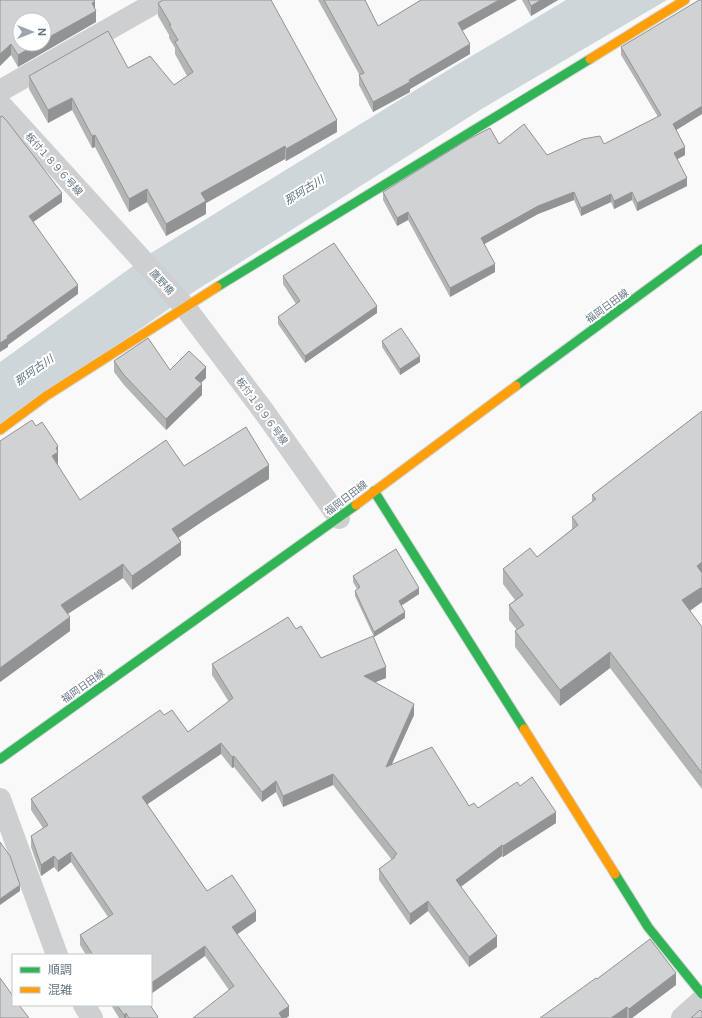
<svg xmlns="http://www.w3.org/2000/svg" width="702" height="1018" viewBox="0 0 702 1018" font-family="'DM Sans','Noto Sans JP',sans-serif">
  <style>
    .water { fill: #ced6d9 }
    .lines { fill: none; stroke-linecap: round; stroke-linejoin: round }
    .fast-casing { stroke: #d5d6d7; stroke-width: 11 }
    .slow-casing { stroke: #d5d6d7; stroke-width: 11 }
    .street { stroke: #cecfd0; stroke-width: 22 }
    .fast { stroke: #30b455; stroke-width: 9 }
    .slow { stroke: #ff9f0a; stroke-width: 9 }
    .wall { fill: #b3b5b5 }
    .shaded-wall { fill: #929394 }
    .building { fill: #d0d2d3; stroke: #929394 }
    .labels { text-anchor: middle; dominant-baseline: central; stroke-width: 4; stroke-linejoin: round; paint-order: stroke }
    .street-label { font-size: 10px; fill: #657683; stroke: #fff }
    .water-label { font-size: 11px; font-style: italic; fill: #60757c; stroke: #fff }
  </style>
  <rect width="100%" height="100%" fill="#f9f9f9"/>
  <path class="water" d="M566,0H667L480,110L189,295L0,426V362L151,253L453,67Z"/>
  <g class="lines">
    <defs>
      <path id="fast" d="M217,287L590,59
        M516,386L702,249
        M374,491L524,729
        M0,759L356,505
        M615,874L648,927L702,994"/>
      <path id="slow" d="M590,59L685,0
        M0,430L46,396L217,287
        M356,505L516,386
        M524,729L615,874"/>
    </defs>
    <use href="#fast" class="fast-casing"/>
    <use href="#slow" class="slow-casing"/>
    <path class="street" d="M0,91L160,0
      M0,104L185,307L265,413L339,518
      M0,799L57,955
      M84,1005L92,1018
      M682,1018L702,1000"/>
    <use href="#fast" class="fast"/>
    <use href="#slow" class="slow"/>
  </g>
  <path class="wall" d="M0,0L95,9L96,22L18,67L11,55Z
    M318,0H365L378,26L421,0H517L462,31L470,54L410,89V92L373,112L359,85V74Z
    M522,0H558L531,16Z
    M702,0V114L676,130L685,155L677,159L687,186L637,211L632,200L614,209L611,202L581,216L574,200L538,214L484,244L495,272L450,297L408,220L397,226L383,200V192L499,144L547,155L604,144L658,117L621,55V47Z
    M158,3L337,132L286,161L285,159L206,203V214L166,236L147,202L129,212L95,147L92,148L72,110L48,123L29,89V76L128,68L174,85L187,76L175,54V48L169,38V35L158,16Z
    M283,276L377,313L305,363L278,324V317L296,304L283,284Z
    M382,341L420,362L400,375L382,347Z
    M114,361L170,370L206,378L201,383L202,395L166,430L124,385L114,372Z
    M702,411V602L690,611L702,627V789L610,668L560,706L515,647V631L517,630L509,620V605L515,600L503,584V569L537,557L572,529V517L592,502V495Z
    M0,441L80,500L184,466L269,479L206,519L178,538L181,555L132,590L123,578L68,614L70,631L0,682Z
    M353,576L419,594L401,606L405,618L374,637L355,596V591L357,589L353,582Z
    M296,629L321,658L386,678L375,682L414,715L392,764L469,806L478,808L520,786L556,823L503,857L502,856L461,887L497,947L469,967L428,911L410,925L379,880V869L392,860L333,785L283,807L276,792L262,802L234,767L232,768L221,754L147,804L207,891L256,921L237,934L289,1016L286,1018H193L229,990L205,956L151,955H86L80,945V935L108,917L71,862L58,872L54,867L41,876L31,847V836L43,828L31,810V799L164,715L188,732L229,702L212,675V664Z
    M676,985L632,1018H540Z
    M111,1005H150L158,1018H119Z"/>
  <path class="shaded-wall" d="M499,0H517L458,33V23Z
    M541,0H558L531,16V6Z
    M95,1V11H96V22L18,67V55L37,44H44V40Z
    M11,44V55L0,66V54Z
    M470,44V54L410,89V92L373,112V102L409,80Z
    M72,98V110L48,123V110Z
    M702,106V114L673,132V124Z
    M337,120V132L286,161V149Z
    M95,135V147L92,148V136Z
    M285,146V159L206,203V214L166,236V224L201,193Z
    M685,147V155L674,161V153Z
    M687,178V186L637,211V203Z
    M147,189V202L129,212V199Z
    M574,192V200L538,214L481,246V238L538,206Z
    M632,192V200L614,209V201Z
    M62,193V202L29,225V216Z
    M611,194V202L581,216V208Z
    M408,212V220L397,226V218Z
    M495,264V272L450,297V288Z
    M78,285V294L8,345V347L0,352V343L7,336Z
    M377,306V313L305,363V356Z
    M420,356V362L400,375V369Z
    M206,367V378L195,388V378Z
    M202,384V395L166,430V419Z
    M58,446V465L52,456L56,448Z
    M269,465V479L206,519L172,542V529L206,506Z
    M181,542V555L132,590V576Z
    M702,562V577L697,566Z
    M123,564V578L61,618V605Z
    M702,587V602L682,616V600Z
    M419,588V594L399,607V601Z
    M405,612V618L374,637V632Z
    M70,617V631L0,682V668Z
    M610,652V668L560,706V690Z
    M386,667V678L364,687V676Z
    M414,704V715L386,777V767Z
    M221,743V754L142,808V797Z
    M234,756V767L232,768V757Z
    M333,774V785L283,807V796Z
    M276,781V792L262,802V792Z
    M556,812V823L503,857V846Z
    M502,845V856L456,890V880Z
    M71,852V862L58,872V861Z
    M54,856V867L41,876V865Z
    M20,885V891L0,905V899Z
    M428,901V911L410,925V914Z
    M256,911V921L232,938V927Z
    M497,936V947L469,967V957Z
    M205,946V956L151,994V983Z
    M676,973V985L632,1018H629V1009Z
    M289,1006V1016L286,1018H279V1013Z
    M627,1007V1018H611Z
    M126,1013V1018H124V1015Z"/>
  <path class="building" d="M0,0H94L95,1L92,3L96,11L44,40V20H20V44H37L18,55L11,44L0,54Z
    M163,0H271L337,120L286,149L285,146L201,193L206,201L166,224L147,189L129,199L95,135L92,136L72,98L48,110L29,76L108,31L128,68L150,56L174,85L193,72L175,42L178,40L169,25H171L158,3Z
    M324,0H365L378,26L421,0H499L458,23L470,44L409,80L410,82L373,102L359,75L364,73Z
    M528,0H541L531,6Z
    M699,0H702V106L673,124L685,147L674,153L687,178L637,203L632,192L614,201L611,194L581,208L574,192L538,206L481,238L495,264L450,288L408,212L397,218L383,192L467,140L490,128L499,144L524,124L547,155L583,139L600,136L604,144L661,115L621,47Z
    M2,116L7,121L62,193L29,216L78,285L7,336L8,338L0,343V117Z
    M334,243L377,306L305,356L278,317L300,301L283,276Z
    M401,328L420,356L400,369L382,341Z
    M148,338L170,370L189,351L206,367L195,378L202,384L166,419L124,375L114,361Z
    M702,411V562L697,566L702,573V587L682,600L702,627V773L610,652L560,690L515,631L524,625L509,605L523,595L503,569L530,548L537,557L578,525L572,517L596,499L592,495Z
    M32,420L36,426L42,422L58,446L56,448L58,452L52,456L80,500L166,440L184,466L246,427L269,465L206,506L172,529L181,542L132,576L123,564L61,605L70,617L0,668V441Z
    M396,549L419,588L399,601L405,612L374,632L355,591L360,587L353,576Z
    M288,617L296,629L301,626L321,658L373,636L386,667L364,676L414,704L386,767L432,747L469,806L474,803L478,808L517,782L520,786L532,777L556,812L503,846L502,845L456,880L497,936L469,957L428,901L410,914L379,869L395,857L394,856L397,854L333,774L283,796L276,781L262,792L234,756L232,757L221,743L142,797L207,891L232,875L256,911L232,927L289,1006L279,1013L282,1018H193L234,986L205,946L151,983V955H93L80,935L113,914L71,852L58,861L54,856L41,865L31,836L48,825L31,799L160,710L164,715L172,710L188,732L233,698L212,664Z
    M0,842L10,856L20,885L0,899Z
    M650,939L676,973L629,1009L627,1007L611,1018H540L596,978L597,979Z
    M0,978L13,996V1005H19L29,1018H0Z
    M117,1005H150L158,1017L157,1018H129L126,1013L124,1015Z
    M700,1010L702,1012V1018H691Z"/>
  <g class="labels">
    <g class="street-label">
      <text transform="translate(54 164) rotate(48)">板付１８９６号線</text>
      <text transform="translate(162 282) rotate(48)">鷹野橋</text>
      <text transform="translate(607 306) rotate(-36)">福岡日田線</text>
      <text transform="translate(262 411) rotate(54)">板付１８９６号線</text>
      <text transform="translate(346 498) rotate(-37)">福岡日田線</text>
      <text transform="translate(83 686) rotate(-35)">福岡日田線</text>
    </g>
    <g class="water-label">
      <text transform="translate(304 190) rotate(-32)">那珂古川</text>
      <text transform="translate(34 370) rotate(-35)">那珂古川</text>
    </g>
  </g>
  <rect x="12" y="954" width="140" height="52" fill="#ffffff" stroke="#c1c8cd"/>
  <rect x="20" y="967" width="20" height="6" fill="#30b455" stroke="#c1c8cd"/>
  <text x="48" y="974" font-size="12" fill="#657683">順調</text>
  <rect x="20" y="987" width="20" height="6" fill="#ff9f0a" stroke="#c1c8cd"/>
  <text x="48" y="994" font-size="12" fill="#657683">混雑</text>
  <g transform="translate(32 32) rotate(90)"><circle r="19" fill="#ffffff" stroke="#c1c8cd"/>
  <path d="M0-3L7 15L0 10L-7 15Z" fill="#99a4ac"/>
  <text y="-6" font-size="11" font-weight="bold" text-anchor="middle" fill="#657683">N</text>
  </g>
</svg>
